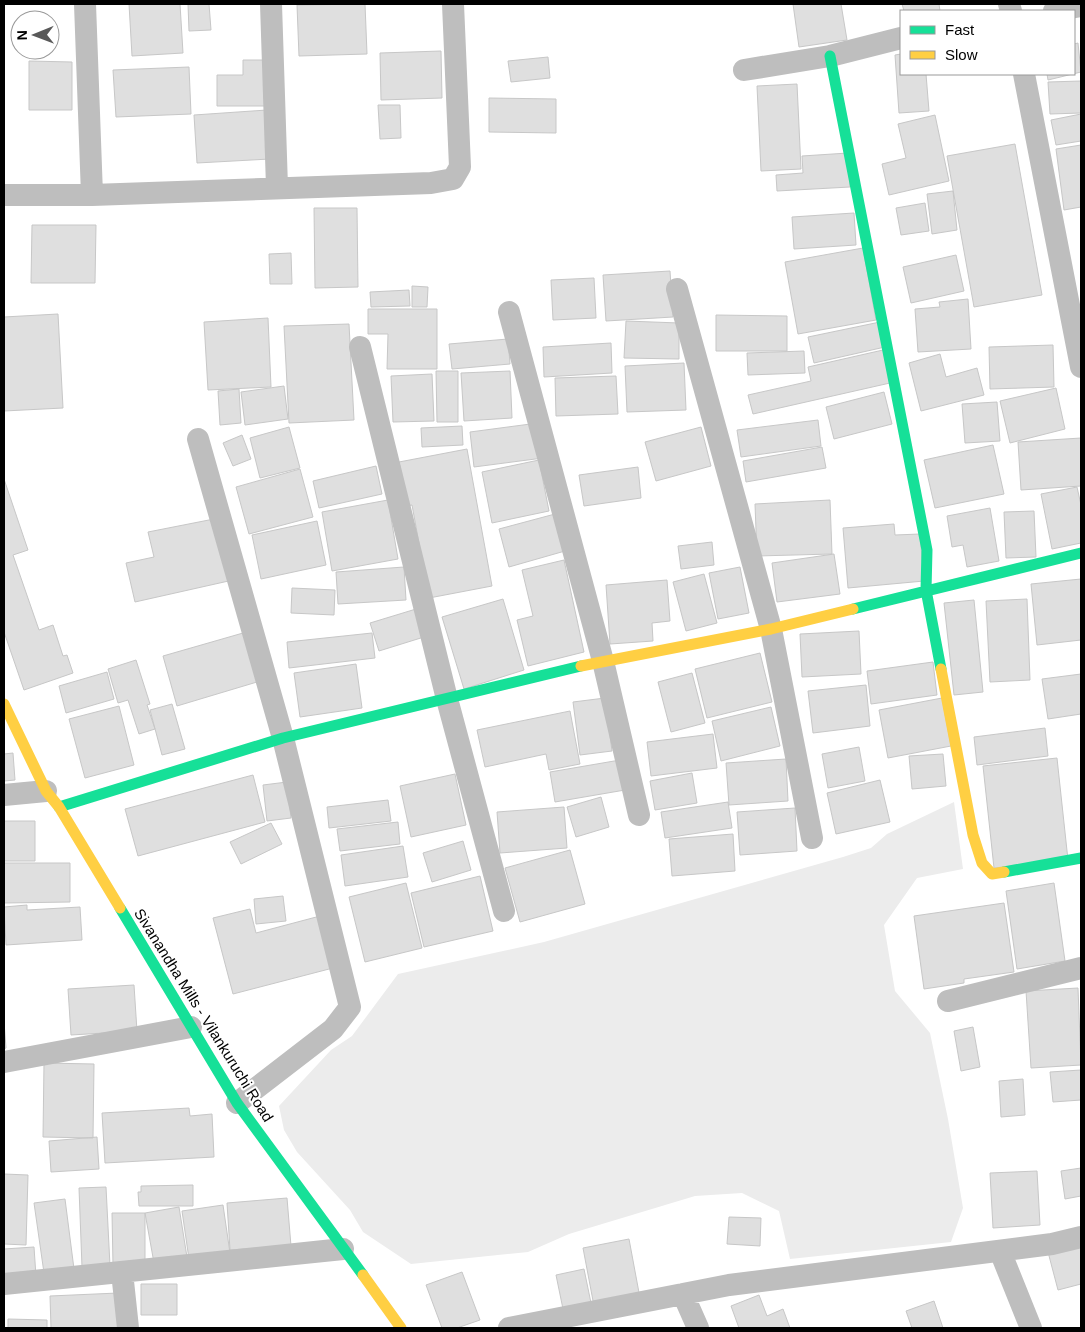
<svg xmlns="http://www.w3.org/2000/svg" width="1085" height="1332" viewBox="0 0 1085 1332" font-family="Arial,sans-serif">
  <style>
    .green { fill: #ececec }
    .building { fill: #dfdfdf; stroke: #c7c7c7 }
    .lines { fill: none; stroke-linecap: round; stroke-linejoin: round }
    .street { stroke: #bebebe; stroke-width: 22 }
    .fast { stroke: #16e098; stroke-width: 11 }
    .slow { stroke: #ffcf43; stroke-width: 11 }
    .labels { text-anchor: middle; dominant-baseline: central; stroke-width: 4; stroke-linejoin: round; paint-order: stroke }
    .street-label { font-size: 15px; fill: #000; stroke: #fff }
  </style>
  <rect width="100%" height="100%" fill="#fff"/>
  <path class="green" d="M954,802L963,869L917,878L884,925L895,991L930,1033L948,1119L963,1208L951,1242L790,1259L779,1211L742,1193L695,1196L569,1234L528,1252L411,1264L363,1232L350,1210L297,1152L284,1130L279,1106L331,1050L352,1036L398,974L544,942L843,857L871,848L887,834Z"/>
  <path class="building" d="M129,4H180L183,53L132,56Z
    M188,4H209L211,30L189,31Z
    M365,4L367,54L299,56L297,5Z
    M793,4H841L847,40L799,47Z
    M902,4H939L940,11H904Z
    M1078,43L1081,72L1048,80L1047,74H1074V44Z
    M441,51L442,98L381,100L380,53Z
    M901,54V74H926L929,111L899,113L895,55Z
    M548,57L550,78L511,82L508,61Z
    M243,60H265V106H217V75H243Z
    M29,61L72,62V110H29Z
    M189,67L191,114L116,117L113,70Z
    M1081,81V113L1050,114L1048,82Z
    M797,84L801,169L761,171L757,86Z
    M489,98L556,99V133L489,132Z
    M378,105H400L401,138L380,139Z
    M267,110L270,159L197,163L194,115Z
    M1081,114V141L1056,145L1051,120Z
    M935,115L949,181L889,195L882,164L906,158L898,124Z
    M1015,144L1042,295L974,307L947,156Z
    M1081,145V207L1064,210L1056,149Z
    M848,153L850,187L777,191L776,175L803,173L802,156Z
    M953,191L957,230L932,234L927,194Z
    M925,203L929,231L901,235L896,208Z
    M314,208H357L358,287L315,288Z
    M854,213L856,245L794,249L792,217Z
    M32,225H96L95,283H31Z
    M863,248L876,320L798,334L785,262Z
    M291,253L292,284H270L269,254Z
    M956,255L964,291L911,303L903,267Z
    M670,271L673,317L606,321L603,275Z
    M594,278L596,318L553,320L551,280Z
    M412,286L428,287L427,307H412Z
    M409,290L410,306L371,307L370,292Z
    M968,299L971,349L918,352L915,309L940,307L939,302Z
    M368,309H437V369H387L388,334H368Z
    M58,314L63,408L4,411V317Z
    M716,315L787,316V351H716Z
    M268,318L271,387L208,390L204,322Z
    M626,321L679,323V359L624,358Z
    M880,322L885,347L814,363L808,337Z
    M349,324L354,420L289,423L284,326Z
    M508,339L510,364L452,369L449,344Z
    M611,343L612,373L544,377L543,347Z
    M1053,345L1054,387L990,389L989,347Z
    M883,350L890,383L753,414L748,395L811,381L808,367Z
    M804,351L805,373L748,375L747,353Z
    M940,354L946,377L977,368L984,395L921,411L909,363Z
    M684,363L686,410L627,412L625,366Z
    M436,371H458V422H437Z
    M510,371L512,418L464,421L461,373Z
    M432,374L434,421L393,422L391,376Z
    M616,376L618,414L556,416L555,378Z
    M284,386L288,419L245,425L241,392Z
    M1056,388L1065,429L1010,443L1000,401Z
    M239,389L241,423L220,425L218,391Z
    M884,392L892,424L834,439L826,407Z
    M997,402L1000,441L965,443L962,404Z
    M818,420L821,446L741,457L737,430Z
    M538,423L543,458L474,467L470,432Z
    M462,426L463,445L422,447L421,428Z
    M289,427L300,468L260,478L250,438Z
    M701,427L711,466L656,481L645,442Z
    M242,435L251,459L233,466L223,443Z
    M1081,438V486L1021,490L1018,442Z
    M993,445L1004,494L935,508L924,460Z
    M822,447L826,468L746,482L743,461Z
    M467,449L492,586L429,598L412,505L407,506L399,462Z
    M539,460L549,511L492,523L482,472Z
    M376,466L382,494L319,508L313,481Z
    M638,467L641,498L584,506L579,475Z
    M300,469L313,517L249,534L236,487Z
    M4,479L28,550L13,555L39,630L53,625L63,656L67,655L73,673L24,690L4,632Z
    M1077,487L1081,505V543L1052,549L1041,494Z
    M388,500L398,559L332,571L322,512Z
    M830,500L832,554L757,556L755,504Z
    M990,508L999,561L967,567L963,545L952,547L947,516Z
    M1034,511L1036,557L1006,558L1004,512Z
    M555,514L565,551L509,567L499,529Z
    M219,518L233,580L135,602L126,563L154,557L148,532Z
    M317,521L326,565L261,579L252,535Z
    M894,524L895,535L920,534L924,581L848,588L843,528Z
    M712,542L714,565L681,569L678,546Z
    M834,554L840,594L777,602L772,563Z
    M564,560L584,652L528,666L517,620L533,616L522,570Z
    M404,567L406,600L338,604L336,572Z
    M740,567L749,613L718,619L709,573Z
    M704,574L717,623L686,631L673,582Z
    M1081,579V640L1037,645L1031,584Z
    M667,580L670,621L652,623L653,641L610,644L606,585Z
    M292,588L335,590L334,615L291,613Z
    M503,599L524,670L464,689L442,617Z
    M1027,599L1030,680L990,682L986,601Z
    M974,600L983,692L954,695L944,603Z
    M416,609L424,637L379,651L370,623Z
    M859,631L861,674L802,677L800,634Z
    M243,633L257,682L177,706L163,656Z
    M372,633L375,658L289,668L287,642Z
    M760,653L772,702L707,718L695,669Z
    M136,660L150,704L147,705L155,729L139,734L128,700L118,703L108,669Z
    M933,662L937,695L871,704L867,671Z
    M356,664L362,708L300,717L294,673Z
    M107,672L114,699L66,713L59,686Z
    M692,673L705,723L671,732L658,682Z
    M1081,674V714L1048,719L1042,679Z
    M866,685L870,726L813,733L808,691Z
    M605,698L612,751L580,755L573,702Z
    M942,698L951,746L888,758L879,710Z
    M172,704L185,749L162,755L150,710Z
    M119,706L134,765L85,778L69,719Z
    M771,707L780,746L721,761L712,721Z
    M570,711L580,764L549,770L546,754L485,767L477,730Z
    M1045,728L1048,756L977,765L974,737Z
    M713,734L717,768L651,776L647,742Z
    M859,747L865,781L828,788L822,754Z
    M13,753L15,780L4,781V754Z
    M943,754L946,786L912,789L909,756Z
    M1057,758L1068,860L994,868L983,766Z
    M786,759L788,801L729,805L726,763Z
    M620,760L625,790L555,802L550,772Z
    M692,773L697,803L655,810L650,781Z
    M455,774L466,825L411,837L400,786Z
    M253,775L265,822L138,856L125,809Z
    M880,780L890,822L836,834L827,793Z
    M287,782L291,818L267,821L263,785Z
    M601,797L609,827L576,837L567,807Z
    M388,800L391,821L329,828L327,807Z
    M728,802L732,828L665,838L661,812Z
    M564,807L567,848L500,853L497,812Z
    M795,808L797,851L740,855L737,812Z
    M4,821H35V861H4Z
    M398,822L400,844L340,851L337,829Z
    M271,823L282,844L241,864L230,842Z
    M733,834L735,871L672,876L669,839Z
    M463,841L471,870L432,882L423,853Z
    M403,846L408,877L345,886L341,855Z
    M570,850L585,904L520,922L505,868Z
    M4,863H70V902L4,903Z
    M480,876L493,931L424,947L411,893Z
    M406,883L422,948L365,962L349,897Z
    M1054,883L1065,961L1017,969L1006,891Z
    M283,896L286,921L256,924L254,899Z
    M1004,903L1014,972L964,979V983L924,989L914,916Z
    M27,905V910L80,907L82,940L6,945L4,907Z
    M250,909L256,933L320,916L333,968L233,994L213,918Z
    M134,985L137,1031L71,1035L68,989Z
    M1078,988L1081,1065L1031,1068L1026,991Z
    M4,1022L6,1048L4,1049Z
    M973,1027L980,1067L961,1071L954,1031Z
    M44,1063L94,1064L93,1138L43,1137Z
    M1081,1070V1100L1053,1102L1050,1072Z
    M1023,1079L1025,1115L1001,1117L999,1081Z
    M189,1108L190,1116L212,1114L214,1157L105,1163L102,1113Z
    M97,1137L99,1169L51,1172L49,1141Z
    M1081,1168V1196L1065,1199L1061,1171Z
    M1037,1171L1040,1225L993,1228L990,1173Z
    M4,1174L28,1175L26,1245L4,1244Z
    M193,1185V1206H139L138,1192H141V1186Z
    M106,1187L110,1266L82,1267L79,1188Z
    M287,1198L291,1246L230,1250L227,1203Z
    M65,1199L74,1269L44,1273L34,1203Z
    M223,1205L230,1253L189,1259L182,1211Z
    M179,1207L187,1257L154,1263L145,1213Z
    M112,1213H145V1265H113Z
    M729,1217L761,1218L760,1246L727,1244Z
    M629,1239L640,1298L594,1306L583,1248Z
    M1081,1244V1284L1058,1290L1048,1252Z
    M34,1247L36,1276L4,1278V1249Z
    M584,1269L591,1303L563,1309L556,1275Z
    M462,1272L480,1320L457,1328H442L426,1285Z
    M141,1284H177V1315H141Z
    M118,1293L119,1328H51L50,1296Z
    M759,1295L767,1316L783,1309L790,1328H739L731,1306Z
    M934,1301L943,1328H912L906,1311Z
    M8,1319L47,1320V1328H8Z"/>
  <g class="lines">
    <path class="street" d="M85,4L92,195
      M271,4L277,187
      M1009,4L1011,11
      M1054,11L1081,6
      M744,70L830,56L901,38
      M1024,74L1081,367
      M4,195H92L431,183L453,179L460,167L453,4
      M677,289L771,629L812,838
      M509,312L603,661L639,815
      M360,347L447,699L504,911
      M198,439L283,738L350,1007L333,1029L237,1103
      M4,795L46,791
      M948,1001L1081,968
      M4,1062L191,1027
      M1000,1251L1031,1328
      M122,1272L128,1328
      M4,1284L343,1249
      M683,1294L698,1328
      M509,1328L729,1285L1052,1244L1081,1237"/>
    <path class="fast" d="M830,56L927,550L926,590L941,669
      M853,609L1081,553
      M59,807L283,738L581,666
      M1004,872L1081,858
      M120,908L237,1103L363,1275"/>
    <path class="slow" d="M581,666L771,629L853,609
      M941,669L973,835L982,863L992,874L1004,872
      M4,704L46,791L59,807L120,908
      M363,1275L401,1328"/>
  </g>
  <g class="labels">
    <g class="street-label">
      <text transform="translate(204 1015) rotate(58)">Sivanandha Mills - Vilankuruchi Road</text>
    </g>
  </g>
  <rect width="1085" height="1332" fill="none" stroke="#000000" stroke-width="10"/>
  <rect x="900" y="10" width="175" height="65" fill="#ffffff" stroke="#999999"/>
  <rect x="910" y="26" width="25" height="8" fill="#16e098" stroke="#999999"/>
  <text x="945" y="35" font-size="15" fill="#000000">Fast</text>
  <rect x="910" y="51" width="25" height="8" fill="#ffcf43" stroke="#999999"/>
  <text x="945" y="60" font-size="15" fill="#000000">Slow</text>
  <g transform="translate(35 35) rotate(269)"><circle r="24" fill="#ffffff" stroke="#999999"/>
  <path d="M0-4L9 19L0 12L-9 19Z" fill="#595959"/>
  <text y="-8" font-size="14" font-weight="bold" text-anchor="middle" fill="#000000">N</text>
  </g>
</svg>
